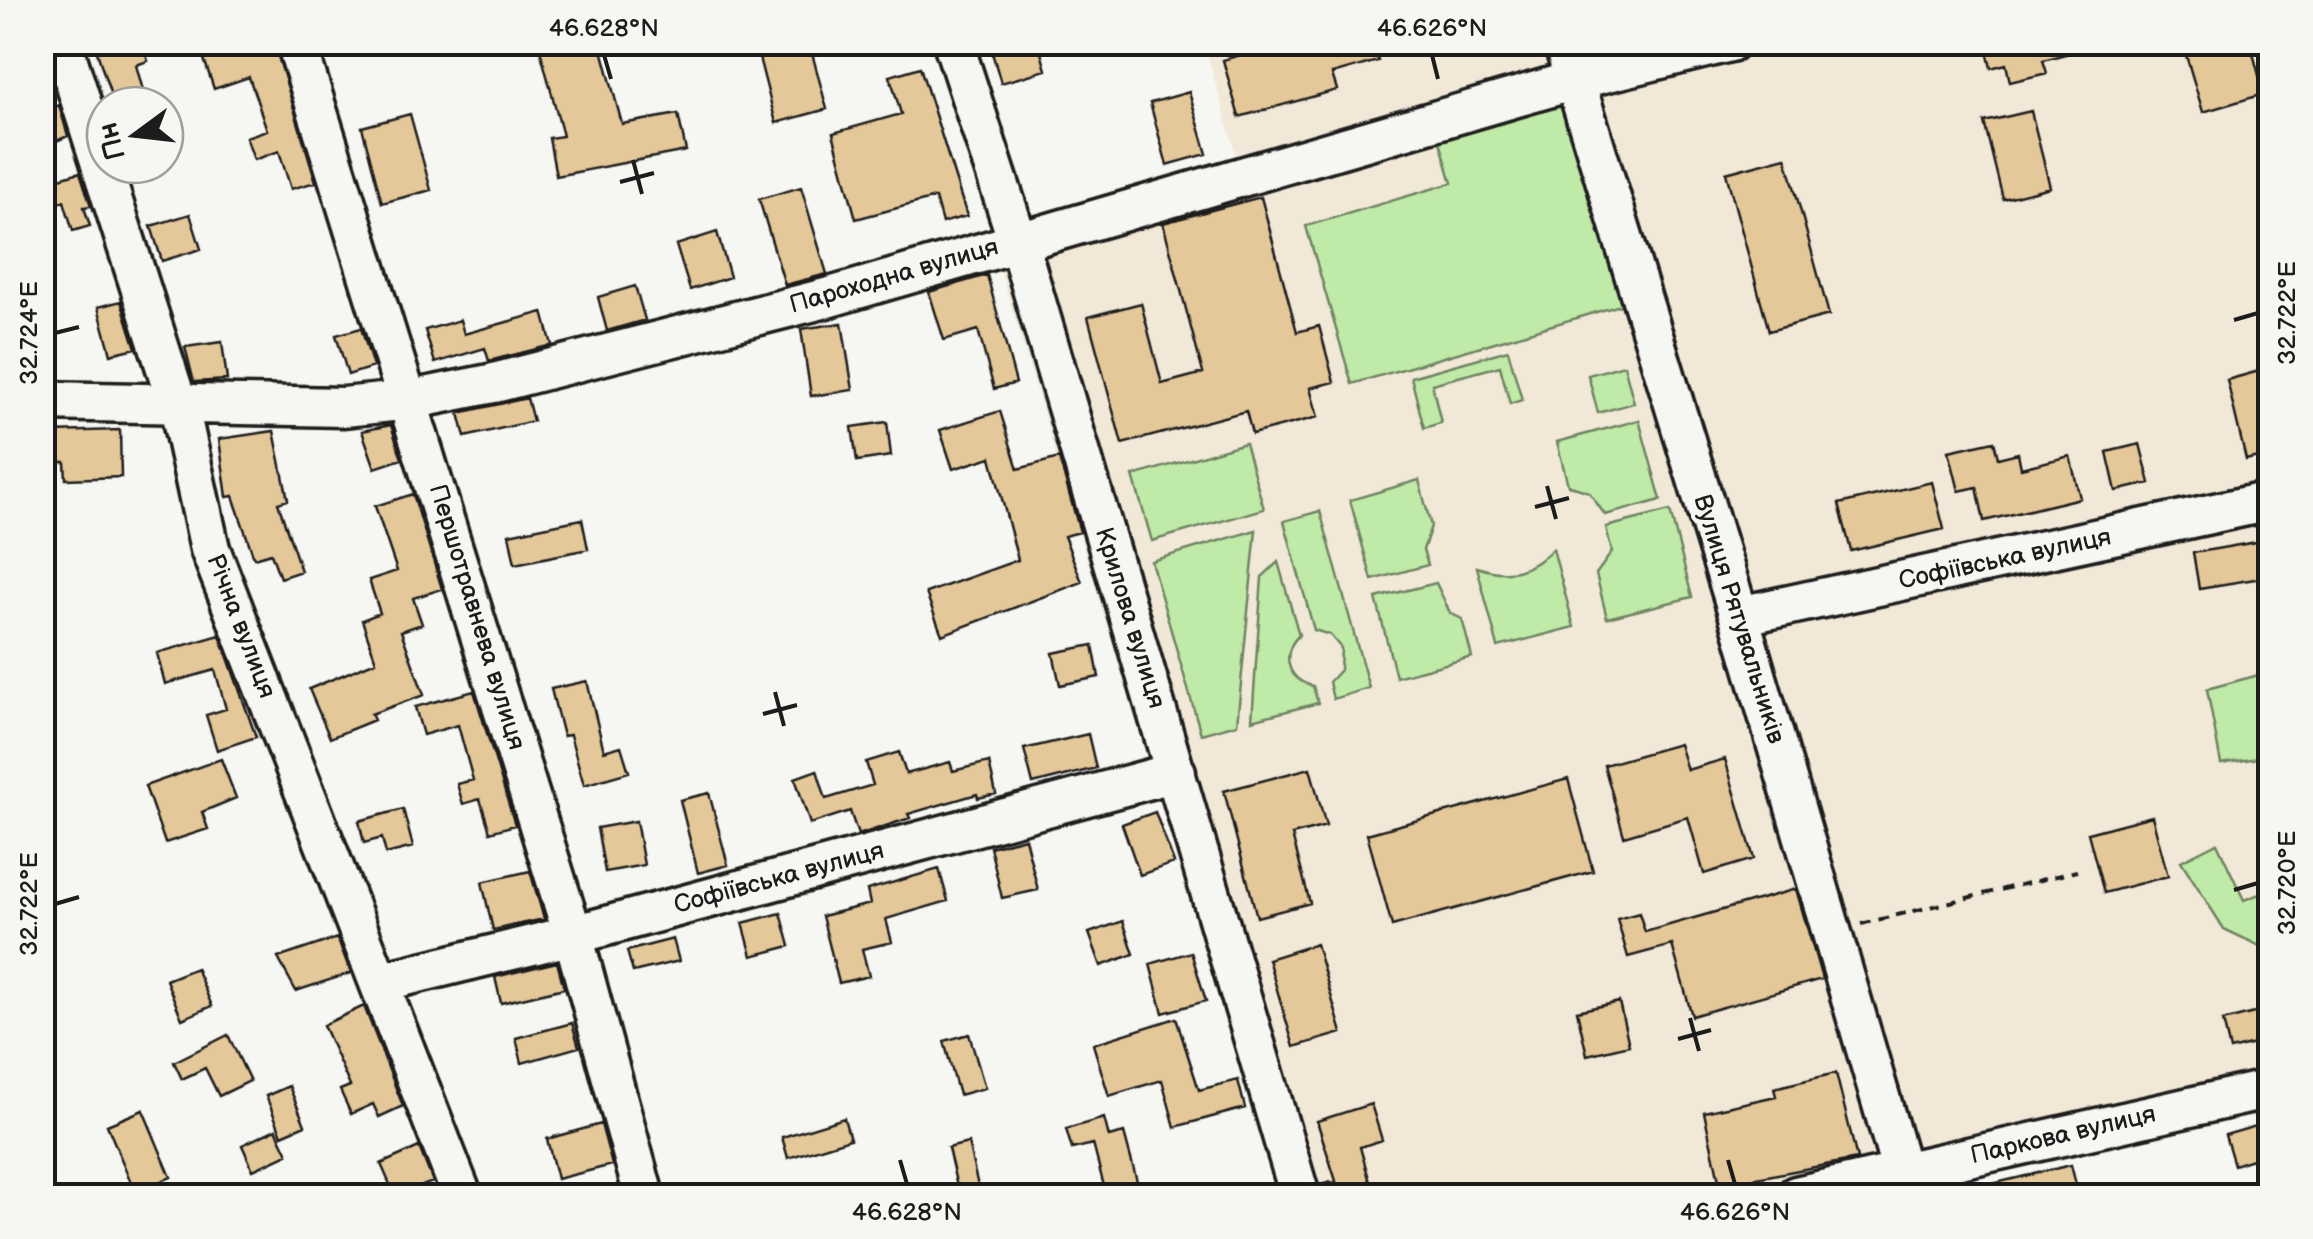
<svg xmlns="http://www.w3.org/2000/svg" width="2313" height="1239" viewBox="0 0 2313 1239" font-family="'Balsamiq Sans',sans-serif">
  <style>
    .built { fill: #f1e8d7 }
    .green { fill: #c0eaa7; stroke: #6e8362; stroke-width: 2.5 }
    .building { fill: #e5c899; stroke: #1c1c1c; stroke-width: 2.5 }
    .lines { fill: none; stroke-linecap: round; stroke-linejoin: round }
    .minor-casing { stroke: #1c1c1c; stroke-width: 45 }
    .path { stroke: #1c1c1c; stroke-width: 4; stroke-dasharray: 10 8; stroke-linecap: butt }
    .minor { stroke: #f6f6f2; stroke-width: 38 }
    .ticks { fill: none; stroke: #1c1c1c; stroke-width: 4 }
    .labels { text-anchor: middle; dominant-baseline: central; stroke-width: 8; stroke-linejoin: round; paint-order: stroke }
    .street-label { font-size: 25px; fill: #1c1c1c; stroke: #f6f6f2 }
    .neatline { fill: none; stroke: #1c1c1c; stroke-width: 4 }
    .ticks-label { font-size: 25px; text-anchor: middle; fill: #1c1c1c }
  </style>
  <rect width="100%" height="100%" fill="#f6f6f2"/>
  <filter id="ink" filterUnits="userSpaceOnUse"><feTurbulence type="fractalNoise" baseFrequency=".01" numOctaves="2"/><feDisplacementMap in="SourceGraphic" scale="20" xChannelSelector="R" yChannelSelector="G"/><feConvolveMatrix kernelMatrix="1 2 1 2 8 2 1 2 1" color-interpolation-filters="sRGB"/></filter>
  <g filter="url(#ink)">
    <path class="built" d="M1204,43H2270V1105L1846,1196H1278L989,232L1237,157Z"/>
    <path class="green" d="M1562,94L1624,304L1352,384L1306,226L1452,183L1437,131Z
      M1508,350L1522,400L1510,404L1500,366L1432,384L1441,423L1424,428L1411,377Z
      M1624,365L1634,403L1598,413L1588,375Z
      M1639,420L1661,500L1605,515L1589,492L1568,485L1557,442Z
      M1245,443L1264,509L1152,541L1133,476Z
      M1419,480L1431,526L1423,550L1428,565L1372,580L1350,500Z
      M1320,511L1369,688L1333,699L1329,682L1340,670L1341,648L1330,635L1314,630L1284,521Z
      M1670,511L1692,597L1607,618L1596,574L1612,552L1606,527Z
      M1256,530L1237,724L1201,734L1151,561Z
      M1553,549L1574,627L1498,647L1477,567C1509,578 1529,572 1553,549Z
      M1278,562L1299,635C1280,654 1287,680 1313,686L1318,703L1252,720L1262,577Z
      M1436,583L1450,613L1462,619L1472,657L1396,677L1376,598Z
      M2270,672V756L2221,764L2207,689Z
      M2217,843L2244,900L2270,890V951L2224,929L2181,861Z"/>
    <path class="building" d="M126,42H142L148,61L136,65L147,105H114L97,52Z
      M254,42H274L316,182L291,189L279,151L254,160L246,137L267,130L249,77L214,89L204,59Z
      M538,42H600L622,124L678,114L686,151L556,176L549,138L563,136Z
      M755,42H809L827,109L776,123Z
      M989,42H1038L1046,70L1001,83Z
      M1284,42H1372L1378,61L1332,74L1337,90L1239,117L1223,60Z
      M1985,42H2083L2084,49L2043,60L2047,73L2010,82L2006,64L1991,68Z
      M2182,42H2250L2264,94L2203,112Z
      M920,67L967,216L942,223L935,198L856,219L833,133L901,114L890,76Z
      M1189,92L1207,154L1167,165L1150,103Z
      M59,105L68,136L42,147V112Z
      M2031,111L2050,187L2003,199L1984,122Z
      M410,114L431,190L382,203L362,127Z
      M1786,157L1829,315L1769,331L1726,173Z
      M80,172L91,206L84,207L90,226L73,231L64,201L42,207V183Z
      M801,187L827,274L785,285L759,199Z
      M1261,197L1297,332L1319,326L1334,382L1310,388L1318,417L1252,434L1246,411L1122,444L1088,317L1141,303L1162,384L1203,373L1163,223Z
      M190,214L201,249L162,261L151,226Z
      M717,232L730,277L690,290L676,245Z
      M987,275L1016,383L994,389L978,330L944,340L929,292Z
      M635,286L645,320L607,331L598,297Z
      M121,301L136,348L111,354L98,307Z
      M543,312L552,345L489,361L485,348L435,363L425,330L460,320L464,334Z
      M842,323L853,390L811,396L801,329Z
      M361,328L373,367L348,375L336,335Z
      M222,342L227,380L194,382L185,347Z
      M2270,368V454L2246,460L2227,380Z
      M527,398L533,421L465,437L459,413Z
      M1000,411L1018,469L1059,458L1080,532L1064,536L1082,582L942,635L926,593L1018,560L991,457L953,469L940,430Z
      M887,422L891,456L857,461L852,427Z
      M391,425L402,459L375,468L362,431Z
      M120,430L121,477L66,479L65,462H53L52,432Z
      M274,431L288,500L278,503L301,571L280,578L271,553L254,558L233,496L227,497L219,439Z
      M1994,441L1998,458L2018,453L2021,468L2070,456L2080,498L1984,521L1977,487L1959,491L1949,451Z
      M2140,444L2150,483L2116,491L2107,452Z
      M1932,482L1944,529L1851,551L1839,504Z
      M413,494L442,589L413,598L422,624L401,631L424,695L371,714L374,720L330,738L309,689L376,661L362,620L380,613L369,580L397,571L375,506Z
      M582,519L588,549L515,564L509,534Z
      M2262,541L2268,577L2199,588L2193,553Z
      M220,635L256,737L217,750L206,715L226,709L215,670L165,684L157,653Z
      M1093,645L1099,677L1060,685L1053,653Z
      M587,681L604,751L621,746L629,772L584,785L570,735L563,736L551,689Z
      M474,691L515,825L490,832L480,799L463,804L457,784L473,780L458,725L423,735L415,707Z
      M1088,734L1096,768L1033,784L1024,749Z
      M1679,744L1687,770L1725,759L1754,859L1704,874L1688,817L1624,836L1604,765Z
      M899,752L906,774L950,762L953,771L989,762L996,794L978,798L977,794L908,814L910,818L858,835L850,811L810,824L795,778L817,770L826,799L873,785L866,762Z
      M221,759L236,798L202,812L208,829L165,843L145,786Z
      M1310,768L1326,826L1292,835L1310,903L1257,917L1224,791Z
      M1568,779L1593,871L1392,926L1367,834Z
      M709,793L728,865L698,873L680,800Z
      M403,809L413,847L386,854L382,838L364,843L359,821Z
      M1155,812L1174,863L1140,875L1122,824Z
      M2152,816L2168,876L2104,893L2088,833Z
      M636,821L644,865L605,872L597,828Z
      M1025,838L1038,890L1002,898L990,847Z
      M939,869L948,901L886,919L892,942L862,949L869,976L839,983L822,916L870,904L867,890Z
      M530,871L544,919L493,930L482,882Z
      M1796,889L1822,979L1692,1016L1672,945L1628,957L1617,919L1639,913L1645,932Z
      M781,913L790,946L752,956L743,923Z
      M1123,921L1134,954L1101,966L1089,933Z
      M337,938L351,973L296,991L278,958Z
      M673,939L679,961L633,972L627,951Z
      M1316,944L1342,1033L1294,1047L1268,959Z
      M1191,952L1206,1001L1163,1013L1150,964Z
      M557,962L564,988L501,1003L495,977Z
      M196,968L212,1006L182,1019L166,980Z
      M1619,1002L1629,1045L1587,1055L1577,1011Z
      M364,1006L403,1106L379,1117L373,1104L351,1114L340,1090L350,1086L323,1025Z
      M2270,1009V1040L2230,1050L2223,1021Z
      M1176,1018L1199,1090L1238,1080L1245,1108L1175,1127L1162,1080L1109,1096L1093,1044Z
      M572,1023L579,1047L522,1063L516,1038Z
      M969,1034L985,1088L959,1095L944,1041Z
      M228,1035L250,1081L219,1096L205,1068L182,1079L174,1062Z
      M1836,1073L1857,1159L1720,1185L1704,1112L1776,1096L1774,1088Z
      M289,1086L305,1125L282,1135L266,1096Z
      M1371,1104L1382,1140L1360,1147L1374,1196H1322L1320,1185L1336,1181L1317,1121Z
      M143,1110L171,1177L135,1192L107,1125Z
      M844,1118L850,1139L788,1158L782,1137Z
      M1104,1118L1109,1137L1124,1133L1138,1185L1106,1194L1093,1144L1072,1149L1066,1129Z
      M2270,1122V1196H2262L2252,1159L2234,1165L2225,1135Z
      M601,1124L612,1165L557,1179L547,1139Z
      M276,1129L288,1154L253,1170L242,1145Z
      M968,1143L978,1186L958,1191L948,1148Z
      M419,1147L433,1182L395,1196L381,1164Z
      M2071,1165L2079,1196H1971V1189Z"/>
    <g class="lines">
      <defs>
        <path id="minor" d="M62,42L181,415L210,549L462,1196
          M296,42L573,935L644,1196
          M953,42L1021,251L1300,1196
          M1563,42L1739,616L1909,1196
          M42,401L344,407L410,400L494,383L830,297L1575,80L1730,42
          M1739,616L2270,501
          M381,982L573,935L1176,772
          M1796,1196L2270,1089"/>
      </defs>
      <use href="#minor" class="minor-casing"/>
      <path class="path" d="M2267,42L2270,52
        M1861,924L2077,871"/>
      <use href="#minor" class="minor"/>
    </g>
  </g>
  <path class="ticks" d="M604,55L611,79M1432,55L1438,79M633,160L642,194M620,182L654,173M2234,320L2258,313M55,333L79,327M1547,486L1556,519M1535,507L1569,498M775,692L784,726M763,714L797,705M2234,890L2258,883M55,904L79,897M1690,1018L1699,1051M1678,1039L1711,1030M900,1160L907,1184M1728,1160L1735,1184"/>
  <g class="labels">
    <g class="street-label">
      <text transform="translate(894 276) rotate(-16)">Пароходна вулиця</text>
      <text transform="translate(2005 559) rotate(-12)">Софіївська вулиця</text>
      <text transform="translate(477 617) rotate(73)">Першотравнева вулиця</text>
      <text transform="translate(1130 618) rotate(73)">Крилова вулиця</text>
      <text transform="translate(1739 619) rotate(73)">Вулиця Рятувальників</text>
      <text transform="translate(241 626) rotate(69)">Річна вулиця</text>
      <text transform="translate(779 878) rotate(-15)">Софіївська вулиця</text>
      <text transform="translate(2063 1135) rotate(-13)">Паркова вулиця</text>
    </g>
  </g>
  <rect width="2313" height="1239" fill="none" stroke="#f6f6f2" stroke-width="110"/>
  <g transform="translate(135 135) rotate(255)"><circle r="48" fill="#f6f6f2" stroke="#9f9f9c" stroke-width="2.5"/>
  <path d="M0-8L18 38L0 25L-18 38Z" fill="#1c1c1c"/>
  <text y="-15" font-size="28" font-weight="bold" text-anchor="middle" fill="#1c1c1c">Пн</text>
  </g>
  <rect x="55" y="55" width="2203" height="1129" class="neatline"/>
  <g class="ticks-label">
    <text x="604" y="36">46.628°N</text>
    <text x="1432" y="36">46.626°N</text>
    <text transform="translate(2286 313) rotate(-90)" y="9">32.722°E</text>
    <text transform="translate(28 333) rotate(-90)" y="9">32.724°E</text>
    <text transform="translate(2286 883) rotate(-90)" y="9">32.720°E</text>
    <text transform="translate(28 904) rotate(-90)" y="9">32.722°E</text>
    <text x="907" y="1220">46.628°N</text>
    <text x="1735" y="1220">46.626°N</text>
  </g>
</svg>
